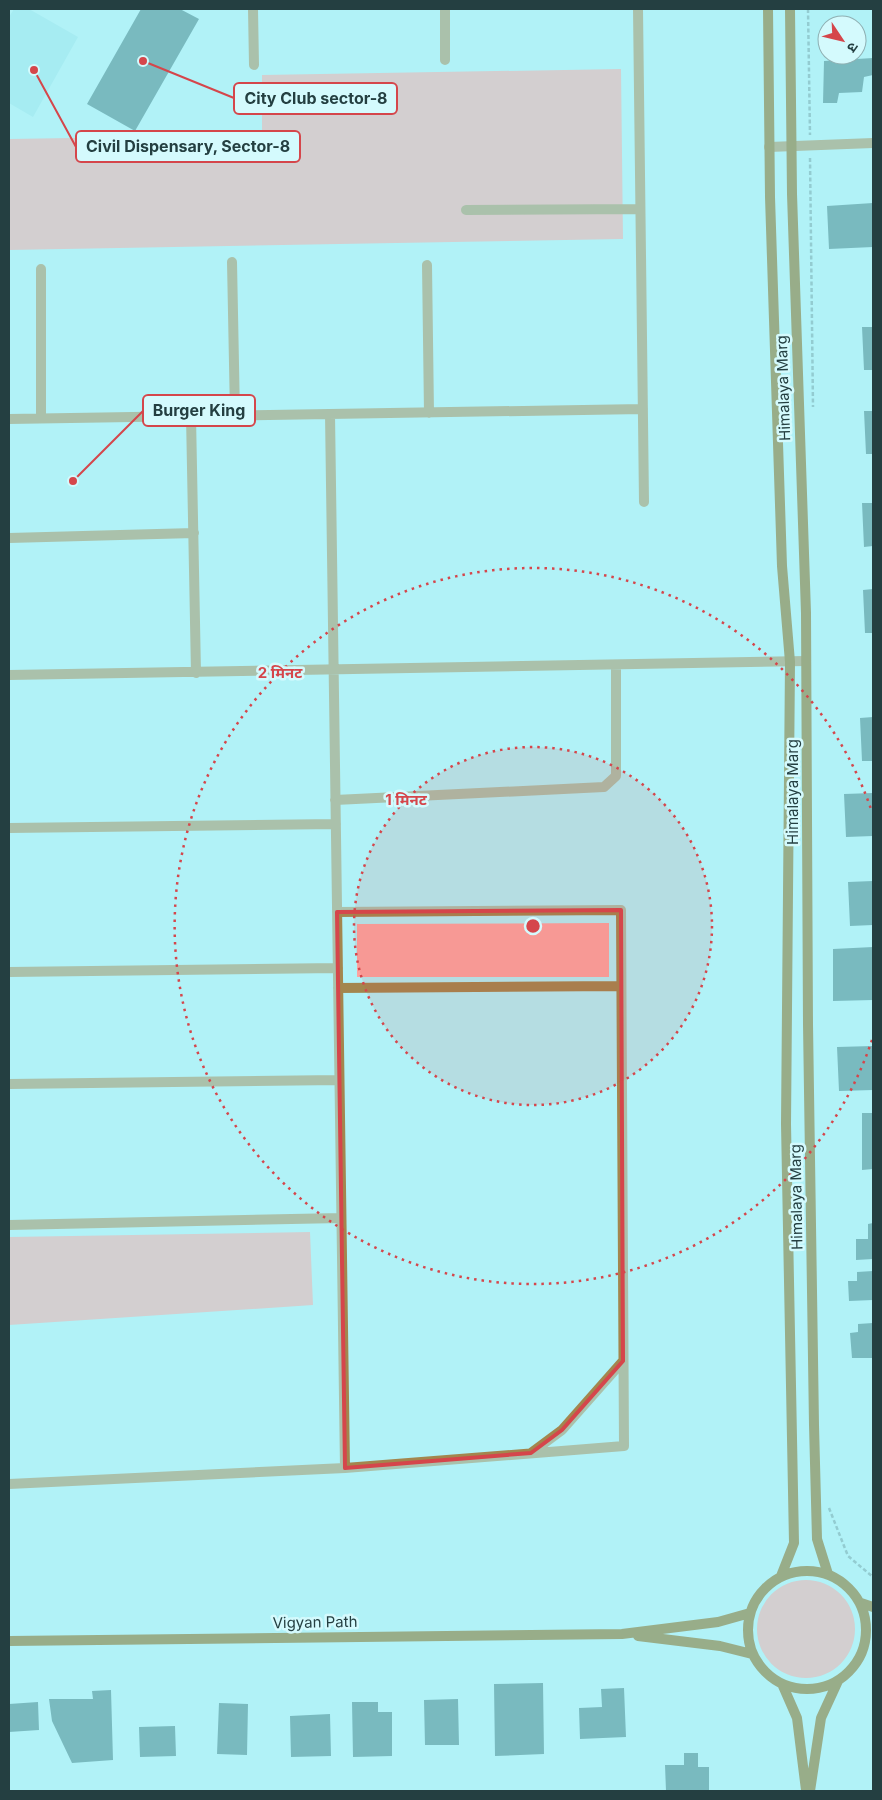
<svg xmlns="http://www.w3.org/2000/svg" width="882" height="1800" viewBox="0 0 882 1800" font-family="Inter,'Noto Sans Devanagari',sans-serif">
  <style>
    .built { fill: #9ae4ea }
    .green { fill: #fca4a0 }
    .building { fill: #36767b }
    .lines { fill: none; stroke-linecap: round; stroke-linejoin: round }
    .path { stroke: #6f9ea2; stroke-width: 2.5; stroke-dasharray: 4 2.5; stroke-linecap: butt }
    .street { stroke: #a3864e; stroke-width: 10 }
    .secondary { stroke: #7b5903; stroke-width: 10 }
    .marked { fill: none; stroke: #d5464b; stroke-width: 4; stroke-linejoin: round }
    .ring { fill: none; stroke: #d5464b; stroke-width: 2.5; stroke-dasharray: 2.5 5 }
    .labels { text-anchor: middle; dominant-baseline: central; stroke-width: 5; stroke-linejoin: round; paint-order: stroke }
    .street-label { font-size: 15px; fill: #243f41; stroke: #d4fafd }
    .centre { fill: #d5464b; stroke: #d4fafd; stroke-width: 2.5 }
    .ring-label { font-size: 15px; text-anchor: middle; font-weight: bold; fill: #d5464b; stroke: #d4fafd; stroke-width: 5; stroke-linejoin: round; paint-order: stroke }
    .leader { fill: none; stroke: #d5464b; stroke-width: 2 }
    .callout-dot { fill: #d5464b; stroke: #d4fafd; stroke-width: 2 }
    .callout { fill: #d4fafd; stroke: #d5464b; stroke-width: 2 }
    .callout-label { font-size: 16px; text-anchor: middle; font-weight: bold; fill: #243f41 }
  </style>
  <rect width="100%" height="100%" fill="#b1f2f7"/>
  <path class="built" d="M14,9H29L78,37L33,117L9,103V17Z"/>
  <path class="green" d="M621,69L623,239L9,250V139L262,135V75Z
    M609,923V977H357V924Z
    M310,1232L313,1305L9,1325V1237Z
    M757 1629a49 49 0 1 1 98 0a49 49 0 1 1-98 0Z"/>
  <path class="building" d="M141,9H180L199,19L135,131L87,104Z
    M873,58V75L864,77L862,92L839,93L837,103H823L824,61Z
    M873,203V247L829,249L827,206Z
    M862,327H873V370H864Z
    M864,411H873V454H866Z
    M862,503H873V546L864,547Z
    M873,589V633H865L863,590Z
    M873,717V761H862L860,718Z
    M873,793V836L846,837L844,794Z
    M873,881V925L850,926L848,882Z
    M873,947V1000L833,1001V949Z
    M873,1046V1090L839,1091L837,1047Z
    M862,1113H873V1169L862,1170Z
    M873,1223V1259L856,1260V1239H868V1224Z
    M873,1271V1300L849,1301L848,1281H857V1272Z
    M873,1323V1358H852L850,1333L858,1332V1324Z
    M543,1683L544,1754L495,1756L494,1684Z
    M624,1688L626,1737L580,1739L579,1708L602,1707L601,1689Z
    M111,1690L113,1760L72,1763L52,1721L49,1699H93L92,1691Z
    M458,1699L459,1745H425L424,1700Z
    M38,1702L39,1730L9,1732V1704Z
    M352,1702H378V1712H392V1756L353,1757Z
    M219,1703L248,1704L247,1755L217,1754Z
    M330,1714L331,1756L291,1757L290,1716Z
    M175,1726L176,1756L140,1757L139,1727Z
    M684,1753H698V1767H709V1791H666L665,1765H684Z"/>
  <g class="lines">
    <path class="path" d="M808,9L810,135
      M810,158L813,407
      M829,1508L848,1556L873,1577"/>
    <path class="street" d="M253,9L254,65
      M638,9L644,502
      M445,60V9
      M769,147L873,143
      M466,210L640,209
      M232,262L235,415
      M427,265L429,413
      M330,414L345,1468
      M191,416L196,673
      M41,418V269
      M9,419L643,409
      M9,538L194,533
      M9,675L806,661
      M335,800L604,787L616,776V665
      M9,828L336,824
      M9,972L338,968
      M338,988L621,986
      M9,1084L339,1080
      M9,1225L341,1218
      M531,1453L562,1430L623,1361
      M9,1484L345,1468L624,1446L621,910L337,912"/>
    <path class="secondary" d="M768,9L770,197L782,566L790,662L786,1124L794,1543L781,1576
      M790,9L792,194L806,613L808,1024L814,1425L817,1539L828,1574
      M748 1630a59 59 0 1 1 118 0a59 59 0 1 1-118 0Z
      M861,1603L873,1607
      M638,1636L720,1646L752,1654
      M9,1641L622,1634L718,1622L750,1613
      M783,1686L797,1718L806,1790
      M810,1791L821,1718L838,1681"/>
  </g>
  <path d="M0 0H882V1800H0ZM621,910L623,1361L562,1430L531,1453L345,1468L337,912Z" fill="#b1f2f7" fill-opacity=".55" fill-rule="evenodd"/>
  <path class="marked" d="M621,910L623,1361L562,1430L531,1453L345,1468L337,912Z"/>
  <circle cx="533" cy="926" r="179" fill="#d5464b" fill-opacity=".12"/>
  <g class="ring">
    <circle cx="533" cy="926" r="179"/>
    <path d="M872 1040A358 358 0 1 1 872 812"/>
  </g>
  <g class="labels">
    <g class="street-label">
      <text transform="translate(783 388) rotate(-92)">Himalaya Marg</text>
      <text transform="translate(792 792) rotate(-90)">Himalaya Marg</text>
      <text transform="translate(796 1197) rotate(-91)">Himalaya Marg</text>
      <text transform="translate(315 1622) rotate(-1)">Vigyan Path</text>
    </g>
  </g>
  <circle cx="533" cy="926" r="8" class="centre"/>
  <g class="ring-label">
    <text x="280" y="678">2 मिनट</text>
    <text x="406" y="805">1 मिनट</text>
  </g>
  <path class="leader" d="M143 61L234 98M34 70L76 147M73 481L143 411"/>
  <g class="callout-dot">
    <circle cx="143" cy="61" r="5"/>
    <circle cx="34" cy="70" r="5"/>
    <circle cx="73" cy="481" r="5"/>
  </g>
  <g class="callout">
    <rect x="234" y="83" width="163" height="31" rx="5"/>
    <rect x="76" y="131" width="224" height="31" rx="5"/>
    <rect x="143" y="395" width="112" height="31" rx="5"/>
  </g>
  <g class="callout-label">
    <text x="316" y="104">City Club sector-8</text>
    <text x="188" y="152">Civil Dispensary, Sector-8</text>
    <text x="199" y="416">Burger King</text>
  </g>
  <rect width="882" height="1800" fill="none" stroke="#243f41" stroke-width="20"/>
  <g transform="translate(842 40) rotate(125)"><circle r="24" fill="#d4fafd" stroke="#8eafb2"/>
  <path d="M0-4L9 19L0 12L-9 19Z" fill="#d5464b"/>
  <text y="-8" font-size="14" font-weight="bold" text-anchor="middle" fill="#243f41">उ</text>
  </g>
</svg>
